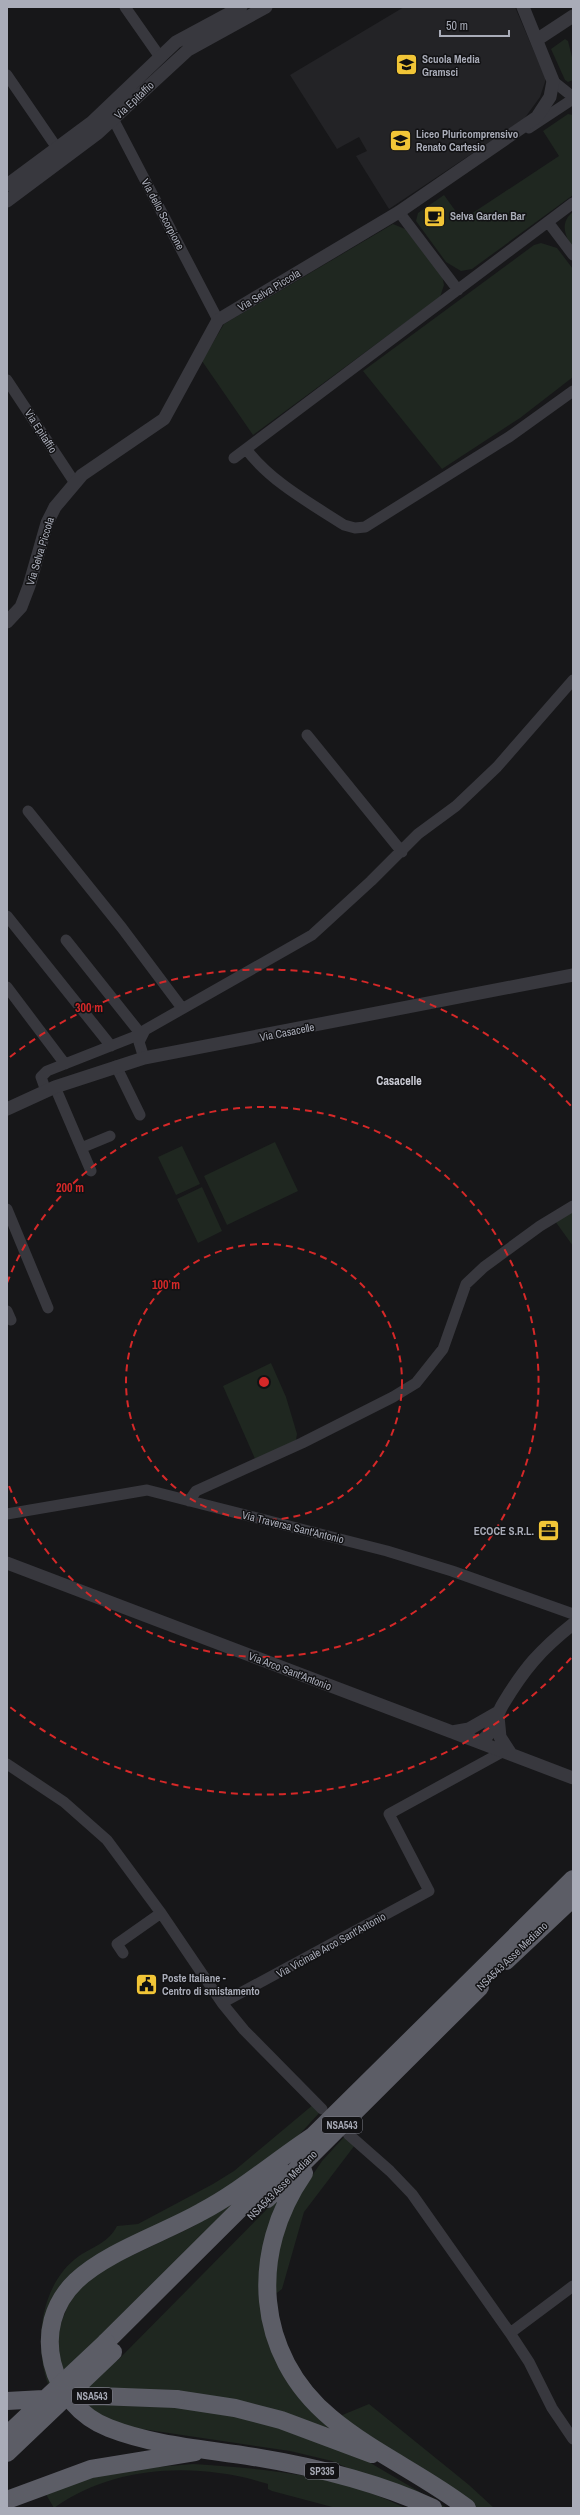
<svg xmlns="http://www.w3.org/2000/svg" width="580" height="2515" viewBox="0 0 580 2515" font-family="'Archivo Narrow',sans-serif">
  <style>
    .built { fill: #232326 }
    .green { fill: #1f2720 }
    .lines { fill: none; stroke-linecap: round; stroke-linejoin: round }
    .minor { stroke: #38383e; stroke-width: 11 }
    .tertiary { stroke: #38383e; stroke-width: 13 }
    .trunk { stroke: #5c5d66; stroke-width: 18 }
    .trunk-bridge { stroke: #5c5d66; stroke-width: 18 }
    .ring { fill: none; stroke: #d62828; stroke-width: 2; stroke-dasharray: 7 5 }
    .labels { text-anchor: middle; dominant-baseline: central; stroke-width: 3; stroke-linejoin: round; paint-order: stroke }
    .shield { fill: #121214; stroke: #7c7e87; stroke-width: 1 }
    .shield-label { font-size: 10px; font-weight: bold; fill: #a9acb8 }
    .poi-label { font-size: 11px; font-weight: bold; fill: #a9acb8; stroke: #121214; text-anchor: start }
    .street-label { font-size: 11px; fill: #a9acb8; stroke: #121214 }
    .neighbourhood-label { font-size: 12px; font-weight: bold; fill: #cacbd4; stroke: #121214 }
    .centre { fill: #d62828; stroke: #121214; stroke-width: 2 }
    .ring-label { font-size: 12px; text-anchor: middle; font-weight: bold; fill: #d62828; stroke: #121214; stroke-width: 3; stroke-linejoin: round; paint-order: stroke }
  </style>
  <rect width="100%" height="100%" fill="#171719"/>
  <path class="built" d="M404,7H515L545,77V82L540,97L524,119L389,209L356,156L367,151L359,137L337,149L290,75Z"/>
  <path class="green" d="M565,39L568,41L573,61V80L568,82L565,80L551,49Z
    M568,114L573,115V195L472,269L461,271L446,262L416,221L418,213L444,195L462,220L559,156L543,131Z
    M573,212V248C564,235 560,222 573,212Z
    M393,224L405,229L442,275L444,285L440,297L253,435L202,361L224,324Z
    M541,243L557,248L573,269V377L520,418L442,469L363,371L534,245Z
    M275,1142L298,1191L227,1225L204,1176Z
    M182,1146L200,1184L176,1195L158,1157Z
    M202,1187L222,1231L198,1243L177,1199Z
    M573,1210V1246L555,1221Z
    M271,1363L286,1397L297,1434L296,1440L256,1461L223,1386Z
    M314,2104L321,2111L298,2136L240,2183L66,2284L53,2379L48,2384C33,2342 41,2283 79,2256C93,2247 109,2242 117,2226L138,2224L213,2184L234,2171Z
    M345,2136L355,2145L304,2212L282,2289L273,2296C281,2348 302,2380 340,2416L369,2404L469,2485L494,2508H470L345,2420L362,2458L447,2508H438L332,2461L290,2451L135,2428L110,2422L93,2411L60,2373L57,2333L71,2298L85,2282L112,2265L194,2226L244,2193L94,2342L117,2361L282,2194L273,2267L293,2204L322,2161Z
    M193,2464C264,2469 340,2474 405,2508H336L272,2491L268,2489V2484C199,2462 115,2464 54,2508L44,2491L121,2470Z"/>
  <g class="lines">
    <path class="minor" d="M125,7L160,57
      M7,75L57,148
      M553,81L573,97
      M110,113L218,320
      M529,128L573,99
      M399,212L458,290
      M548,222L573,255
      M7,380L75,483
      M246,449C271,482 310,503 344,525L355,528L365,527L509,437L573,391
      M234,458L573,203
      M307,735L402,852
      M28,811L122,928L182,1008
      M7,916L111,1046
      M66,940L140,1033
      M7,987L65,1064
      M144,1058L139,1042L145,1030L312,935L371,881L418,834L456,806L497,767L573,680
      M116,1066L140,1115
      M55,1087L91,1171
      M46,1091L41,1077L47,1071L141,1034
      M81,1148L110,1136
      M7,1209L48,1308
      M7,1311L11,1320
      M189,1501L196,1491L302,1443L393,1397L416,1383L443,1349L466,1284L484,1267L540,1226L573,1206
      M7,1514L147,1490L387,1551L452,1571L573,1614
      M7,1764L64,1802L107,1840L161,1913L222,2003L429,1891L389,1814L504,1751
      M123,1953L117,1944L161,1913
      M222,2003L244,2030L322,2109
      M348,2134L390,2171L412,2194L510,2333L529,2362L552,2408L573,2439
      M510,2333L573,2286"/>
    <path class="tertiary" d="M538,39L573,16
      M7,185L92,122L176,42L241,7
      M7,201L98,133L188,50L266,7
      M7,622L21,607L29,586L47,523L55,507L82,475L164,419L218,320L399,212L537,117L550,97L553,81L523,7
      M7,1109L55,1087L144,1058L573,975
      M7,1563L573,1778
      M498,1716L500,1737L511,1754
      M452,1732L469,1729L497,1713
      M479,1742C493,1736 495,1717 503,1704C524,1669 540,1650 573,1624"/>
    <path class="trunk" d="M506,1961L573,1898
      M313,2136C275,2161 241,2191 201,2212C164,2233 106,2252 76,2281C28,2327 50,2405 109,2428C155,2446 206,2449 254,2457C315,2467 377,2482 433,2508
      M305,2144L573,1879
      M304,2173C249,2252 254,2354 331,2418C373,2453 424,2475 467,2508
      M267,2199L480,1987
      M106,2342L280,2169
      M176,2399L235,2408L281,2420L372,2454
      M7,2500L91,2469L195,2452"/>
    <path class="trunk-bridge" d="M7,2401L98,2396L176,2399
      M7,2435L106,2342
      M7,2453L113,2352"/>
  </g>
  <g class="ring">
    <circle cx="264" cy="1382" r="138"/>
    <path d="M7 1283A275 275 0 1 1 7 1481"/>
    <path d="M571 1658A413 413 0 0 1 10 1707M10 1057A413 413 0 0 1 571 1106"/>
  </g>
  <defs>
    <symbol id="school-square" viewBox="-11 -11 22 22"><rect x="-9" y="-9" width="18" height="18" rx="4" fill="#f1c537" stroke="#121214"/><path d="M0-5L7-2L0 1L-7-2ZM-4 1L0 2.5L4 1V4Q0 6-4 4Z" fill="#111"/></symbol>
    <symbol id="cafe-square" viewBox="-11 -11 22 22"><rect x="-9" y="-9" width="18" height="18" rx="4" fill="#f1c537" stroke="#121214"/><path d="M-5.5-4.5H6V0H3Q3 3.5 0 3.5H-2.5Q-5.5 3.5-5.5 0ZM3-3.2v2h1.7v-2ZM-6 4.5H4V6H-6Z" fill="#111"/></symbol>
    <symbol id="office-square" viewBox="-11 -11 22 22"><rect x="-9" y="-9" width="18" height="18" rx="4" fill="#f1c537" stroke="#121214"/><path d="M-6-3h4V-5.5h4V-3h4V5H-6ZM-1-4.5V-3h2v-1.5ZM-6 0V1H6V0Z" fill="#111"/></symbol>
    <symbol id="civic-square" viewBox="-11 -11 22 22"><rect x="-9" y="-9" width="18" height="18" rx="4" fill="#f1c537" stroke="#121214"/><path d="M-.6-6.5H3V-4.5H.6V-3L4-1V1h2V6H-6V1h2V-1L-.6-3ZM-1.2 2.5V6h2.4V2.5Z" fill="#111"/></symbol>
  </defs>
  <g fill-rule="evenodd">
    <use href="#school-square" x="394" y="52" width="25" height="25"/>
    <use href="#school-square" x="388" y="128" width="25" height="25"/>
    <use href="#cafe-square" x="422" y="204" width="25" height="25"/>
    <use href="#office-square" x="536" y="1518" width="25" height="25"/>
    <use href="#civic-square" x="134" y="1972" width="25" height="25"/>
  </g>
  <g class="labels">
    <g class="shield">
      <rect x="322" y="2117" width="40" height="16" rx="3"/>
      <rect x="72" y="2388" width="40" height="16" rx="3"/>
      <rect x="305" y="2463" width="34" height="16" rx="3"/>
    </g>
    <g class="shield-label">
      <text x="342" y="2125">NSA543</text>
      <text x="92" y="2396">NSA543</text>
      <text x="322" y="2471">SP335</text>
    </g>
    <g class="poi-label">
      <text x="422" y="59">Scuola Media<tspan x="422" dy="13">Gramsci</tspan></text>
      <text x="416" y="134">Liceo Pluricomprensivo<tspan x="416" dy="13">Renato Cartesio</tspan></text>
      <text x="450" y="216">Selva Garden Bar</text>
      <text x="534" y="1531" text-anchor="end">ECOCE S.R.L.</text>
      <text x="162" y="1978">Poste Italiane -<tspan x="162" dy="13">Centro di smistamento</tspan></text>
    </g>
    <g class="street-label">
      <text transform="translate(134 100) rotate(-43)">Via Epitaffio</text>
      <text transform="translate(163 214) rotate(62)">Via dello Scorpione</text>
      <text transform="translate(269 290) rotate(-31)">Via Selva Piccola</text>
      <text transform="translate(41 431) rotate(57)">Via Epitaffio</text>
      <text transform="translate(40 551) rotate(-73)">Via Selva Piccola</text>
      <text transform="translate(287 1032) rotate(-11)">Via Casacelle</text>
      <text transform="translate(293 1527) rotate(14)">Via Traversa Sant'Antonio</text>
      <text transform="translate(290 1671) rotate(21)">Via Arco Sant'Antonio</text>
      <text transform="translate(331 1945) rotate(-29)">Via Vicinale Arco Sant'Antonio</text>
      <text transform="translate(512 1956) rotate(-44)">NSA543 Asse Mediano</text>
      <text transform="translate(282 2185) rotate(-45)">NSA543 Asse Mediano</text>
    </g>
    <g class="neighbourhood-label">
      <text x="399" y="1081">Casacelle</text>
    </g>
  </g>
  <circle cx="264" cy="1382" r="6" class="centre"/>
  <g class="ring-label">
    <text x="89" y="1012">300 m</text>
    <text x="70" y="1192">200 m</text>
    <text x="166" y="1289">100 m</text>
  </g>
  <rect width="580" height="2515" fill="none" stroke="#a9acb8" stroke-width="16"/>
  <path d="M440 30v6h69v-6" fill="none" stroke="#a9acb8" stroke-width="2"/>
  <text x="446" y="30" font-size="12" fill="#a9acb8" stroke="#121214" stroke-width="3" paint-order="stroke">50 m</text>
</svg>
